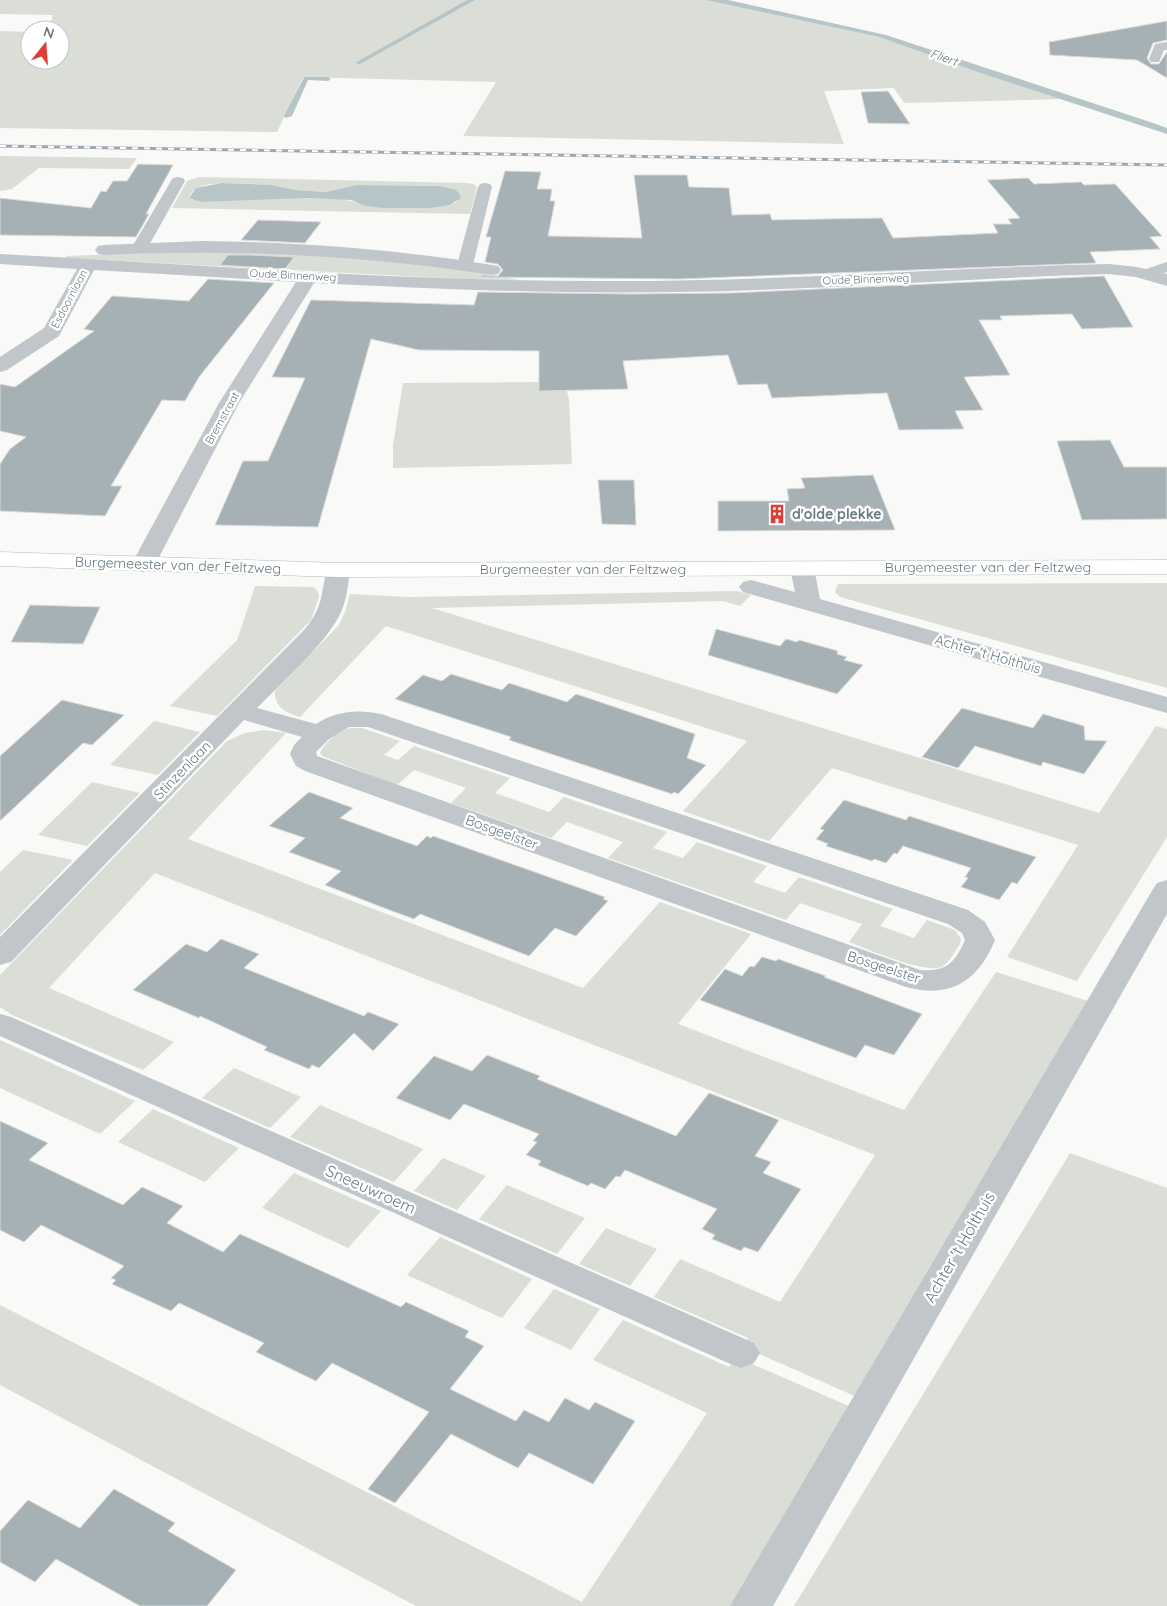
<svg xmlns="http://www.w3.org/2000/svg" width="1167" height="1606" viewBox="0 0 1167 1606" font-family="Quicksand,sans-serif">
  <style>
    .green { fill: #daded7; fill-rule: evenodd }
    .water { fill: #b6c5c7 }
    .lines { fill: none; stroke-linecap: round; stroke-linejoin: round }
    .stream { fill: #b6c5c7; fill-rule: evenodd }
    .building { fill: #a5b1b4; stroke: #dbdbd9 }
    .secondary-casing { stroke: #b1b9bc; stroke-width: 1 }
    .lane { fill: #c0c6c9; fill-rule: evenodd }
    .street { fill: #c0c6c9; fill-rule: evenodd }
    .secondary { fill: #fff; fill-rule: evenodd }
    .rail-casing { stroke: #9ea8ac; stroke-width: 3 }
    .rail { stroke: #fff; stroke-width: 2; stroke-dasharray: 6; stroke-linecap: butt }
    .labels { text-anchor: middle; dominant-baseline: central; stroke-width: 5; stroke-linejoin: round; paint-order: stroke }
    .far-street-label { font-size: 11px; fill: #667a81; stroke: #fff }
    .far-water-label { font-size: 12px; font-style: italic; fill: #60787b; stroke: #fff }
    .poi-label { font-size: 14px; font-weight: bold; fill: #667a81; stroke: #fff; text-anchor: start }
    .street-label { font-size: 14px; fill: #667a81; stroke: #fff }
    .near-street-label { font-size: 16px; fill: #667a81; stroke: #fff }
  </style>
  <rect width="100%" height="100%" fill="#f9f9f7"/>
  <path class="green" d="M0,0H706L879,37L1063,99L904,103L894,88L824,91L844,144L463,136L496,82L303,77L277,132L0,128V31L30,32V60H60V30H48L53,15L0,14Z
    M0,156L137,158L129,169L39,168L12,189L0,191Z
    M199,177L466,183L474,184L477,187L470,214L172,208L187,181ZM221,183L272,185L295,190L326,192L356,185L440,186L461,196L455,203L382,208L341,199L294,198L201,202L189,198C193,185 210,184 221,183Z
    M175,252L315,254L446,267L519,280L460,279L66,258V256Z
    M564,382L569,399L572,464L393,468V445L403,383Z
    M1167,583V688L840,597L835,592L838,584Z
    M255,586L314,587L318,592L319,597L311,620L217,716L170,706L237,640Z
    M737,591L751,595L740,606L723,601L432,608L1099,813L1156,726L1167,729V837L1077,981L1007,957L1078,845L832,768L769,841L683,811L747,741L386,626L300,717C286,713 274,707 275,691L338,626L345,612L350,594L409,597Z
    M154,721L200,732L158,775L110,765Z
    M351,728H362L400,741L384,755L398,760L414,746L510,778L495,793L549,812L564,797L667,832L653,848L683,858L697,842L767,866L753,882L785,893L799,877L893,909L880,926L914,938L927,920L955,930L961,939L960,944C955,951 950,962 943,966C929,976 867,949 849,942L862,924L800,903L786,920L608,858L623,842L567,822L551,838L451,803L466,788L414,770L397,785L322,756L320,753C324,743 340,730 351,728Z
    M264,730L286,733L188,839L583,988L660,902L751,934L678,1024L904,1110L996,972L1091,1002L857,1397L743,1347L748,1338L654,1297L680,1259L780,1302L875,1155L155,873L49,988L174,1042L143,1070L12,1015L0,1007V975L227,741L245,733Z
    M92,782L140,793L87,846L38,835Z
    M23,850L73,860L0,935V872Z
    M0,1040L135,1101L100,1134L0,1088Z
    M234,1068L301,1097L270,1128L202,1098Z
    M320,1105L423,1149L394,1182L290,1137Z
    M153,1109L239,1148L205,1182L118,1142Z
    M1070,1153L1167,1188V1606H794Z
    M443,1158L486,1176L457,1210L414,1191Z
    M294,1173L381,1211L348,1248L262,1208Z
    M507,1185L585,1218L557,1254L479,1219Z
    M606,1228L657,1249L630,1286L579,1264Z
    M440,1237L532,1279L502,1318L407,1275Z
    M554,1289L600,1309L571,1350L524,1328Z
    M0,1305L582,1602L707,1413L593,1360L623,1320L729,1367L736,1357L851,1407L734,1606H416L0,1385Z"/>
  <path class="water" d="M706,0H728L886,35L1150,122L1167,128V134L981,73L879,37Z
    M221,183L272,185L295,190L326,192L356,185L440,186L456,190L461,196L460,199L449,205L430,208H382L366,206L351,200L306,198L201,202L189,198L196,188Z"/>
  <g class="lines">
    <path class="stream" d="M467,0H475L360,64L355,63Z
      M304,77H328L331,79L328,81L308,80L292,116L285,118L284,116Z"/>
  </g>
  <path class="building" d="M1167,21V40L1153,43L1147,58L1151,64H1159L1167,52V78L1137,60L1050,55L1049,42Z
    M888,91L910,124L868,123L861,92Z
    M138,164L173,165L146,214H149L136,237L0,235V198L91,208L101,191L106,192L113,181H127Z
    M505,171L541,172L537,189H552L550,201H555L548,236L642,238L634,175H687L689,187L729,188L732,215L770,214L772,220L882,218L893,238L998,233L993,224H1012L1008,219L1020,218L987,180L1028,178L1034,184L1081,182L1084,185L1115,184L1162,236L1150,237L1160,249L1090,252L1096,263L679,279L481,277L482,275L498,276L503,270L498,264L485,262L491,237H486Z
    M258,220L321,222L305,243L241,240Z
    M228,255H250L294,257L285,269L220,265Z
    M1104,276L1133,327L1082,329L1072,314L1000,316L1002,320H979L1010,375L964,377L983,410L955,411L964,429L899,430L887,393L772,398L767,384L738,385L728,355L623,361L628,389L539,391V351L419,350L371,339L318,527L215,525L243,461H268L305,378L272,377L311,300L474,305L478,292L632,294L731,293Z
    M208,279L274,283L199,377L185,401L162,400L111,486H122L105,516L0,511V464L10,449L26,437L0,431V384L15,387L94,331L84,329L112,296L189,301Z
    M1110,440L1124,467H1167V519L1082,520L1057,441Z
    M873,475L895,530L718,531V501H789L787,489L805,488L801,478Z
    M598,480H634L636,525L602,524Z
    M30,605L100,607L83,644L11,642Z
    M716,629L780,646L786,639L797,642L799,640L838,651L837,654L847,657L844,660L863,665L837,694L708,655Z
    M451,674L502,690L509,683L567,702L576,694L695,734L687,758L706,765L678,794L674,792L672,794L509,740L511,737L395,699L423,675L442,681Z
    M62,700L124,715L92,745L83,743L0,821V756Z
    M962,708L1033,728L1043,714L1084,726L1085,740L1107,741L1084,774L1043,762L1041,766L975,746L958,768L922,757Z
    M309,792L353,808L340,818L417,846L427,836L431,838L433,836L605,897L603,899L608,901L576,936L555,928L529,956L420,914L414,919L384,908L325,885L341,871L289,852L305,838L269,826Z
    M844,800L906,820L909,816L1036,857L1017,884L1012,882L999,900L961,887L968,878L965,877L971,868L903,846L897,854L894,853L886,863L874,859L872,861L826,846L828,844L816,839L824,830L820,829Z
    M221,939L259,954L244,968L364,1016L368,1012L399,1024L373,1051L354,1033L319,1068L312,1065L309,1069L264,1050L267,1047L200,1016L199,1018L133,990L186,944L207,952Z
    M762,957L776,961L778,959L826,976L824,977L922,1014L894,1055L865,1045L856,1058L700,1000L725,969L742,976L750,966L754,967Z
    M487,1055L540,1076L537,1079L676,1136L709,1093L779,1120L755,1156L771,1162L763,1173L801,1189L758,1252L744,1247L741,1251L712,1239L715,1235L702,1229L717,1209L625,1170L620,1177L616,1176L605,1189L591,1183L588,1186L538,1165L541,1161L526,1155L537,1142L533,1141L539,1134L464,1104L450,1120L396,1098L434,1056L472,1071Z
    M0,1121L48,1143L29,1160L123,1205L142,1187L183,1206L167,1223L223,1252L240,1234L401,1307L406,1302L469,1331L465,1337L484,1346L450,1389L516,1421L524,1410L549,1422L565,1398L589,1410L595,1402L635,1421L593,1484L529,1453L518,1468L451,1434L395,1503L368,1489L429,1412L332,1363L316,1381L256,1352L264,1343L179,1303L171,1311L112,1284L116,1280L111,1278L124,1266L41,1225L24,1242L0,1230Z
    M114,1489L175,1523L168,1531L236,1570L207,1606H140L56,1559L35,1582L0,1562V1531L28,1500L80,1528Z"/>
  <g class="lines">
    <defs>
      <path id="secondary" d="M0,552L338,563L1167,560V574L338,577L0,566Z"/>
    </defs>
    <use href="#secondary" class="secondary-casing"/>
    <path class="lane" d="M1167,42V50H1164L1159,62H1151L1149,59L1155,44Z
      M178,177L183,178L185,181L148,247L145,250H135L132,247L171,181L173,178Z
      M485,183L490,184L492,187L473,265L471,268H459L457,265L478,187L480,184Z
      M1167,262V272L1146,279L1140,277L1138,274L1140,271Z"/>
    <path class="street" d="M201,241C299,242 395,249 492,265L498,266L501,270L498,274L492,275C363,255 235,249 104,255L98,254L95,250L98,246L104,245Z
      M0,254C206,265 412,282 618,281C782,281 945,268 1109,264L1137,267L1167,274V286L1136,277L1109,274C965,278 821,290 677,292C556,294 435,289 314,283L239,403L155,565L151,570L143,572L135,570L131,565L219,403L296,282L94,270L59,336L7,370L0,372V357L44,328L77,269L0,264Z
      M802,561L810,563L814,568L820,599L1167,697V713L743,592L739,587L743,582L751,580L795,592L790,568L794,563Z
      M338,563L346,565L350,570C348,584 347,599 341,612C328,642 281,683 257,708L316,724C336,711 358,709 381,714L968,910L985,922L995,940C978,981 951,999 906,987L305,771L296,766L290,754L294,745L302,737L244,720L11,962L0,965V937L305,629C315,617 321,604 323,588C325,580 325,572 330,565ZM349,727H368L948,924L962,933L965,940C955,963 946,972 920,970L317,756L316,752L328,740Z
      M1167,880V914L773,1606H730L1153,889L1157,883Z
      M0,1014L11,1017L754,1343L760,1353L754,1363L741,1368L728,1363L0,1036Z"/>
    <use href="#secondary" class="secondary"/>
    <defs>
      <path id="rail" d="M0,146L1167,165"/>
    </defs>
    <use href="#rail" class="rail-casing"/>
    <use href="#rail" class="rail"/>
  </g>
  <defs>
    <symbol id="building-bare" viewBox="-9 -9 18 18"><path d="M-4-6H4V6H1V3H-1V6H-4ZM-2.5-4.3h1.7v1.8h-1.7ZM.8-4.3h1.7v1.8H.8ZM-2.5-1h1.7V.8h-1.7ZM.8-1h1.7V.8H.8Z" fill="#dc3f35" stroke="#fff" stroke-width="2.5" paint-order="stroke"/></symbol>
  </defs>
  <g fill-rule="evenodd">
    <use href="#building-bare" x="763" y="500" width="28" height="28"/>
  </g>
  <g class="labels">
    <g class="far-street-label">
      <text transform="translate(293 275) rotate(3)">Oude Binnenweg</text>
      <text transform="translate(866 279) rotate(-2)">Oude Binnenweg</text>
      <text transform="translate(69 299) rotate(-62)">Esdoornlaan</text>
      <text transform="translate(222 418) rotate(-61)">Bremstraat</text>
    </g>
    <g class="far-water-label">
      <text transform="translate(944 57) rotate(19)">Fliert</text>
    </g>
    <g class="poi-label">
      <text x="792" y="514">d'olde plekke</text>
    </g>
    <g class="street-label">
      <text transform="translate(178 565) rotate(2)">Burgemeester van der Feltzweg</text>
      <text x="988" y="567">Burgemeester van der Feltzweg</text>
      <text x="583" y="569">Burgemeester van der Feltzweg</text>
      <text transform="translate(988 654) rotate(16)">Achter 't Holthuis</text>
      <text transform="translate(182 770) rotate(-46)">Stinzenlaan</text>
      <text transform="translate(502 832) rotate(20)">Bosgeelster</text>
      <text transform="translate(884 967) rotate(18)">Bosgeelster</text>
    </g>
    <g class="near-street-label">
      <text transform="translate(371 1189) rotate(24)">Sneeuwroem</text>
      <text transform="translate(959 1247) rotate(-60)">Achter 't Holthuis</text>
    </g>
  </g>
  <g transform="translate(45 45) rotate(17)"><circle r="24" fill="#ffffff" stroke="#c2cacd"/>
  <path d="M0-4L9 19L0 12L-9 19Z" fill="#dc3f35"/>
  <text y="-8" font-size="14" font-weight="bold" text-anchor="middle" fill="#667a81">N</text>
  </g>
</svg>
